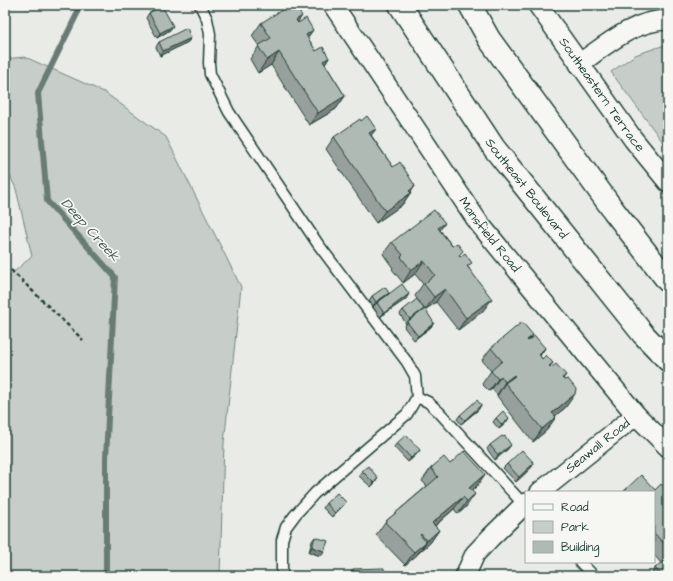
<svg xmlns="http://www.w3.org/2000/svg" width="673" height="581" viewBox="0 0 673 581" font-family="'Architects Daughter',sans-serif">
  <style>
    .green { fill: #c7cec9; stroke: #73867e }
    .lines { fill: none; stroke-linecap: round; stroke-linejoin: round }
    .stream { stroke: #687c75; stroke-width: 6 }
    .lane-casing { stroke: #1f3d34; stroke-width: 13 }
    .street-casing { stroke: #1f3d34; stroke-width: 22 }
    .secondary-casing { stroke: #1f3d34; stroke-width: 25 }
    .path { stroke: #1f3d34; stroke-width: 2.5; stroke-dasharray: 4 3; stroke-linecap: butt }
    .lane { stroke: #f6f6f2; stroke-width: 10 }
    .street { stroke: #f6f6f2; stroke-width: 19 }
    .secondary { stroke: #f6f6f2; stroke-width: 22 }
    .wall { fill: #97a09c; stroke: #1f3d34 }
    .shaded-wall { fill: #7b827f; stroke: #1f3d34 }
    .building { fill: #b0bab5; stroke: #1f3d34 }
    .labels { text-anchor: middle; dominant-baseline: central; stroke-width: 3.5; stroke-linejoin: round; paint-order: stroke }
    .street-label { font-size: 13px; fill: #1f3d34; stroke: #f6f6f2 }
    .water-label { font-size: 14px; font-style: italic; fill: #445c54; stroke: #f6f6f2 }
  </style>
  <rect width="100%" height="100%" fill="#e9ebe7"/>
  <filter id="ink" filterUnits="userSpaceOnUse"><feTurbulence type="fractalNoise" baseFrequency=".025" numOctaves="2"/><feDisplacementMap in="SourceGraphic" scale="8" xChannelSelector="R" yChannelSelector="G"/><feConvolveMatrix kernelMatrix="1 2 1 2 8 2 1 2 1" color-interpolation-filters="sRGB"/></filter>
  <g filter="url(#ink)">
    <path class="green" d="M668,44V149L611,72L635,55Z
      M25,57L104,92L166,137L241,287L224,443L220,576H5V280L32,256L16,189L5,164V59Z"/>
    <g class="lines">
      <path class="stream" d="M77,5V14L38,93L47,201L115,277L106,458V576"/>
      <defs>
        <path id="lane" d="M200,5L207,19L210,34L209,63L210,74L229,112L318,244L407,362L415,376L417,397L407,414L315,493L295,515L286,527L282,540V576
          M417,397L428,402L439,412L526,507
          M580,562L594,576"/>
        <g id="street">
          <path id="s1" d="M333,5L478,222L636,415L668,447"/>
          <path id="s2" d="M538,5L633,139L668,182"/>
          <path d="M579,64C606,45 634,20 668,20"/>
          <path id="s3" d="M540,492L636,415"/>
          <path d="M465,576L475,554L491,537L526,503"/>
        </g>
        <g id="secondary">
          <path id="s4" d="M400,5L494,148L643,334L668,360"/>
          <path d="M470,5L489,39L614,211L668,281"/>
        </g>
      </defs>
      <use href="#lane" class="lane-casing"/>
      <use href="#street" class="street-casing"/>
      <use href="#secondary" class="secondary-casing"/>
      <path class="path" d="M11,270L83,340"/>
      <use href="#lane" class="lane"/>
      <use href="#street" class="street"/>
      <use href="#secondary" class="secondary"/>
    </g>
    <path class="wall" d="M149,13L170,30L157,38L146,18Z
      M298,22L316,51L329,58L325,64L345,96L336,109L309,125L271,65L258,73L250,59L259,46L252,36L261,23Z
      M191,38L188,42L160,56L156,47L159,42Z
      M371,135L393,167L415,186L402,205L376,223L326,149L334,137Z
      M440,230L469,268L483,311L458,330L436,302L425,310L415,296L423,284L415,274L403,283L392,269L393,268L383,254L392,242Z
      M387,295L406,299L380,317L373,307L375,304L373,306L369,301L372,296Z
      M424,309L422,312L431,327L414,340L404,327L407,323L406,324L400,314L403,310Z
      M533,335L529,341L545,348L540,356L542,359L553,363L550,367L566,375L563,379L566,407L555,416L547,430L533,442L497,396L499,393L497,395L492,389L489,391L482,384L491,371L482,360L491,348Z
      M481,405L478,410L461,424L457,419L460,415Z
      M496,418L506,423L499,429L493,422Z
      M397,443L420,450L417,454L408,462L394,447Z
      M490,445L508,449L495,460L487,449Z
      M534,463L531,468L516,482L503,468L507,464Z
      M450,464L485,474L476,487L472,491L466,507L458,514L454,509L435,526L439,530L430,543L405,565L376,535L385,522L427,486L422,481L431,468Z
      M362,471L378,478L375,483L371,487L359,476Z
      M655,490L668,491V498L666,501L668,503V573L665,576H654L652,573L655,568L661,563L654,555V492Z
      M326,503L342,507L332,517L323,508Z
      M315,537L321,556L309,552L312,541Z
      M353,569L384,576H348Z"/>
    <path class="shaded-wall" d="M302,16L293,29L296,20Z
      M173,26L170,30L157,38L160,33Z
      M313,30L304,43L306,35Z
      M191,38L188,42L160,56L163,51Z
      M279,52L271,65L258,73L267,60Z
      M329,58L321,70L323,61Z
      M345,96L336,109L309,125L318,113Z
      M376,129L367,141L369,133Z
      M415,186L402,205L376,223L385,211Z
      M445,223L436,236L438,228Z
      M424,261L415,274L403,283L411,270Z
      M445,289L436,302L425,310L434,297Z
      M389,293L386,297L377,303L373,306L376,302Z
      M409,294L406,299L380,317L384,313Z
      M492,299L483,311L458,330L466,318Z
      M424,309L421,313L406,324L410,319Z
      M434,323L431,327L414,340L418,336Z
      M533,335L524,347L527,340Z
      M545,348L536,361L539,354Z
      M514,375L507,385L505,383L499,393L497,395L505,382Z
      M501,376L492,389L489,391L498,379Z
      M575,394L566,407L543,426L552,413Z
      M481,405L478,410L461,424L465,420Z
      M556,417L547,430L533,442L542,429Z
      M509,418L506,423L499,429L502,425Z
      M511,445L508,449L495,460L498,455Z
      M420,450L417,454L408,462L411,458Z
      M534,463L531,468L516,482L519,477Z
      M485,474L476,487L464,498L469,488Z
      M378,478L375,483L371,487L374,483Z
      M475,494L466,507L458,514L467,501Z
      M463,497L454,509L423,536L432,523Z
      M346,502L342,507L332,517L335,513Z
      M439,530L430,543L418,553L427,541Z
      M426,542L417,555L405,565L414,552Z
      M312,547L324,551L321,556L309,552Z"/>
    <path class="building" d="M162,6L173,26L160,33L149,13Z
      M288,6L291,11L297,8L302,16L296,20L298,23L306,18L313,30L306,35L316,51L323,47L329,58L323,61L345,96L318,113L279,52L267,60L258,46L271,38L261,23Z
      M187,28L191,38L163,51L159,42Z
      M367,116L376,129L369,133L393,167L400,162L415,186L409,191L411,193L385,211L334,137L360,119L361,121Z
      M434,210L445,223L438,228L452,246L457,243L463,251L459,255L460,257L465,253L472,263L467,266L492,299L466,318L445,289L434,297L424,284L435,275L424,261L411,270L401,257L403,255L392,242Z
      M402,284L409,294L384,313L377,303Z
      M385,287L389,293L376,302L372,296Z
      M417,299L424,309L410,319L403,310Z
      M425,309L434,323L418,336L407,322Z
      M522,322L533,335L527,340L528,341L535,336L545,348L539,354L542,359L546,355L553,363L549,366L551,368L556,364L566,375L562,378L564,380L568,379L576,389L575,394L552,413L556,417L542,429L505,383L515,376L514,375L505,382L501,376L498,379L491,371L502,361L491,348Z
      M477,400L481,405L465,420L460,415Z
      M503,411L509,418L502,425L496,418Z
      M406,435L420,450L411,458L397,443Z
      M502,436L503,437L505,436L511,445L498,455L490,445Z
      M522,450L534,463L519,477L507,464Z
      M464,451L485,474L469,488L475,494L467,501L463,497L432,523L439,530L427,541L421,534L420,535L426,542L414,552L385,522L438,477L431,468L444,457L450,464Z
      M368,466L378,478L374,483L362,471Z
      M641,475L655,490L661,484L668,491V497L665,500L668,503V548L654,533V492H623Z
      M337,493L346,502L335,513L326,503Z
      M315,537L328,541L324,551L312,547Z
      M663,561L668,566V572L663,576H662L655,568Z
      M384,568V576H354L353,569Z"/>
  </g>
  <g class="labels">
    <g class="street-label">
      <text stroke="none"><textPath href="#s2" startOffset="110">Southeastern Terrace</textPath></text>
      <text stroke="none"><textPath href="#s4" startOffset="223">Southeast Boulevard</textPath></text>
      <text stroke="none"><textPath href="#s1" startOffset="278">Mansfield Road</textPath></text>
      <text stroke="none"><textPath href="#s3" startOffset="74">Seawall Road</textPath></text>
    </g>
    <g class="water-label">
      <text transform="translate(90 230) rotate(48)">Deep Creek</text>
    </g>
  </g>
  <rect width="673" height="581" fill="none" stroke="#f6f6f2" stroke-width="20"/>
  <rect x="10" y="10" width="653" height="561" fill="none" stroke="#1f3d34" stroke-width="1.5" filter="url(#ink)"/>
  <rect x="525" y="491" width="130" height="72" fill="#f6f6f2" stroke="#a0aca6"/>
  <rect x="533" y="504" width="20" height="6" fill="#f6f6f2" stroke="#a0aca6"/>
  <text x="561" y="511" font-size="12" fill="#1f3d34">Road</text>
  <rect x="533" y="521" width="20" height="12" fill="#c7cec9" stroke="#a0aca6"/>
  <text x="561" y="531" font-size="12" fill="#1f3d34">Park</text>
  <rect x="533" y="541" width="20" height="12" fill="#b0bab5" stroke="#a0aca6"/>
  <text x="561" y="551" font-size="12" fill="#1f3d34">Building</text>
</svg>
